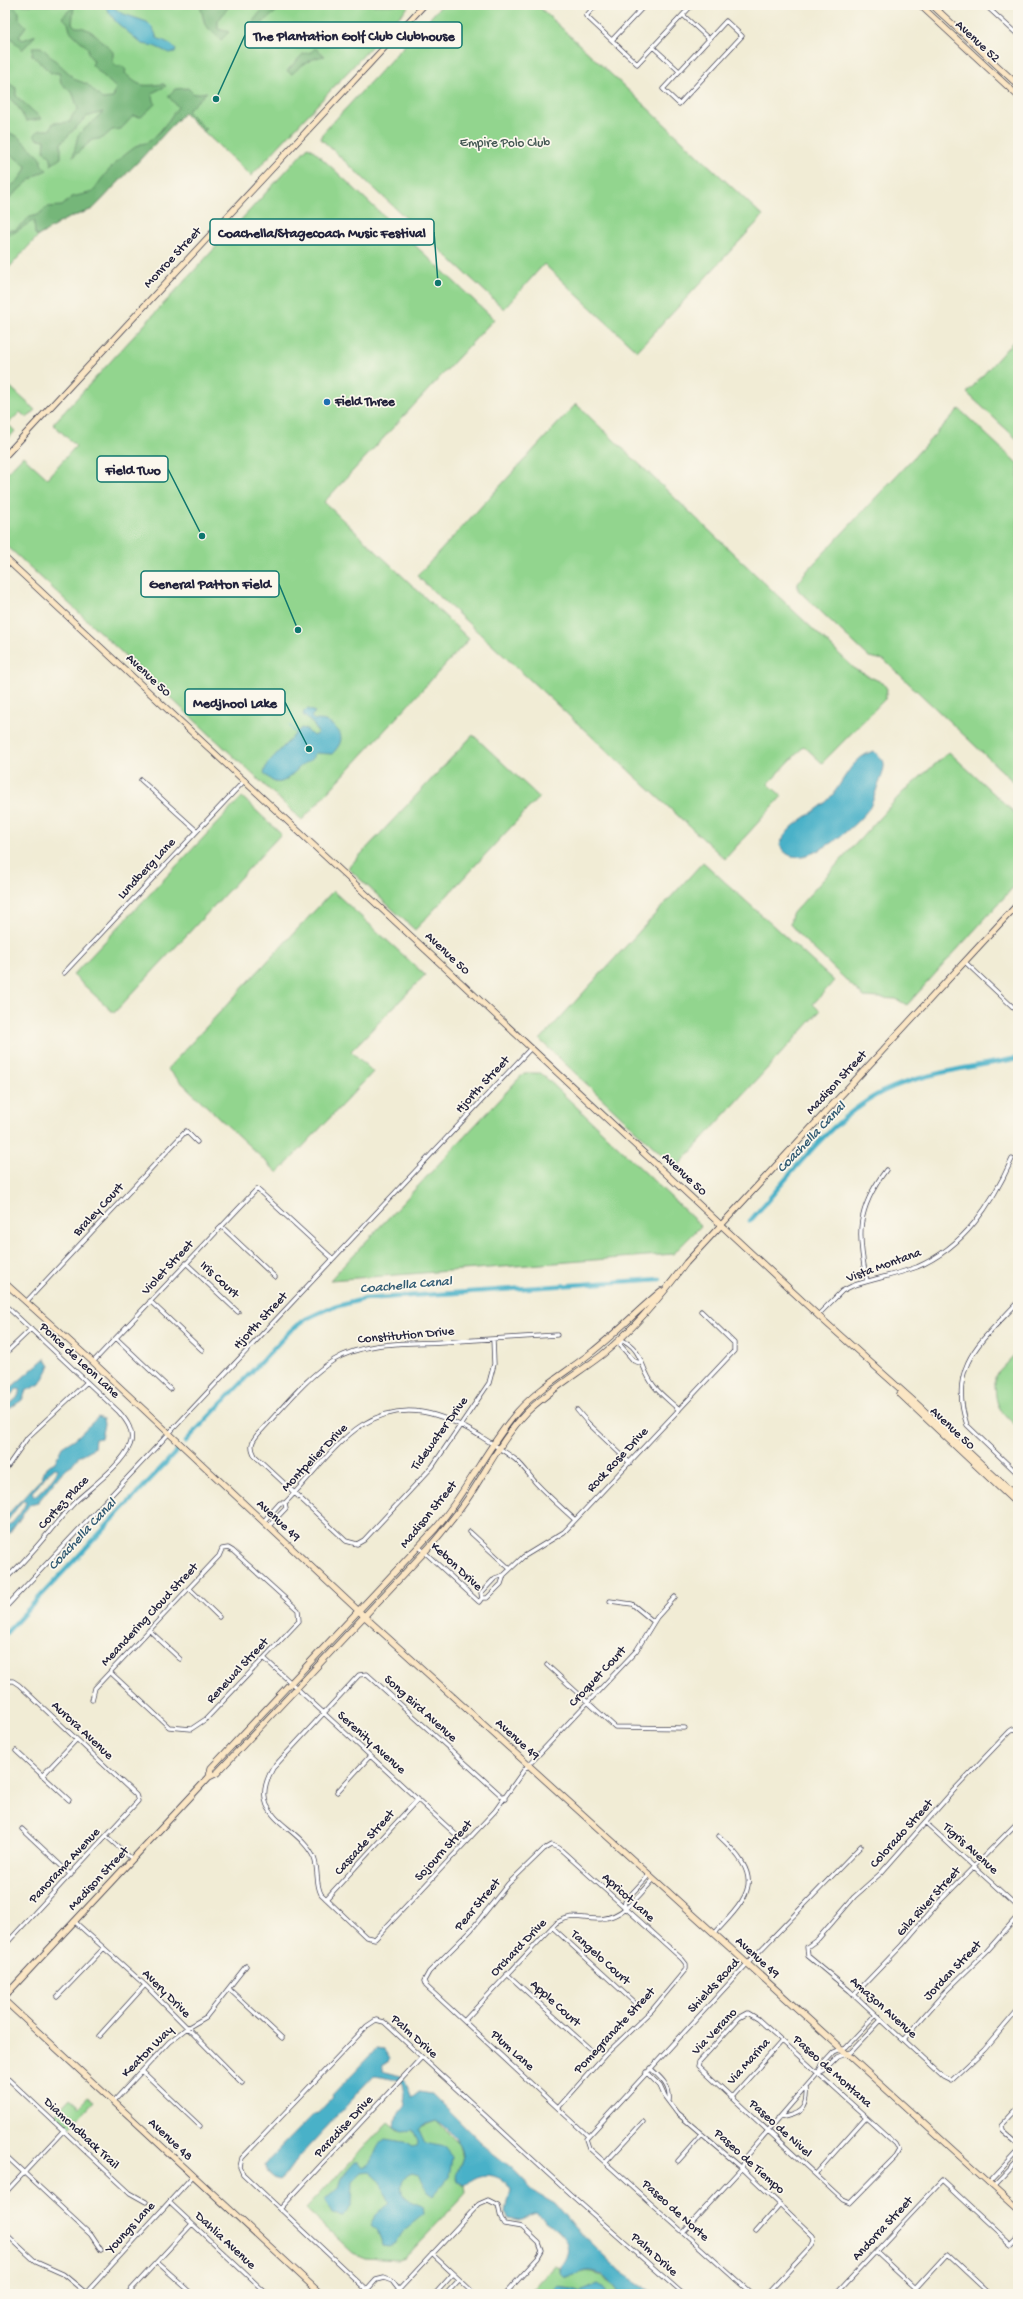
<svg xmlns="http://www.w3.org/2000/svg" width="1023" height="2299" viewBox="0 0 1023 2299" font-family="'Gochi Hand',sans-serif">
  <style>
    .green { fill: #92d58e; stroke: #5a7c64 }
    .forest { fill: #75b679; stroke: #4c6c5a }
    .water { fill: #49b1c8; stroke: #366a82; fill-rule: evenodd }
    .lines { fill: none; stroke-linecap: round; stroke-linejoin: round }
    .stream { stroke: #49b1c8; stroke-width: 1.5 }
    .canal { stroke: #49b1c8; stroke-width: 4.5 }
    .street-casing { stroke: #414052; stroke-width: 5 }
    .secondary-casing { stroke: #414052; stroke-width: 7 }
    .street { stroke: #fff; stroke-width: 3.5 }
    .secondary { stroke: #fbe6c4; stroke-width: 5.5 }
    .poi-dot { fill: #1f6fb2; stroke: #fbf7ec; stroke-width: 1.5 }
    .labels { text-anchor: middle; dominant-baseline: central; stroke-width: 3.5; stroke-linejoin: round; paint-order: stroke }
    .street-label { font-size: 13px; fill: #22223b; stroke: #fbf7ec }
    .park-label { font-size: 13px; fill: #445854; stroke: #fbf7ec }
    .poi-label { font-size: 13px; font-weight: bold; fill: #22223b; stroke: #fbf7ec; text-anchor: start }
    .water-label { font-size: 14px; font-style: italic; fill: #325b73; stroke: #fbf7ec }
    .leader { fill: none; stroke: #0f766e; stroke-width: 1.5 }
    .callout-dot { fill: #0f766e; stroke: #fbf7ec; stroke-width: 1.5 }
    .callout { fill: #fbf7ec; stroke: #0f766e; stroke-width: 1.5 }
    .callout-label { font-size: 14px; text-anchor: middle; font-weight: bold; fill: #22223b }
  </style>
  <rect width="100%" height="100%" fill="#fbf7ec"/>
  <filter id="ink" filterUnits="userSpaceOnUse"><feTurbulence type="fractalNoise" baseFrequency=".025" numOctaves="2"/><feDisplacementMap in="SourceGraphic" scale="8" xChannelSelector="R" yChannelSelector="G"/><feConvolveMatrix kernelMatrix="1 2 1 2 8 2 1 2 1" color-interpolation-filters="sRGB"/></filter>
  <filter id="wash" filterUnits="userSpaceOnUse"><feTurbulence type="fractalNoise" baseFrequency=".012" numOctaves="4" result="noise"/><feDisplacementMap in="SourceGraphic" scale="16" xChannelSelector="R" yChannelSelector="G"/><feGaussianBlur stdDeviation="0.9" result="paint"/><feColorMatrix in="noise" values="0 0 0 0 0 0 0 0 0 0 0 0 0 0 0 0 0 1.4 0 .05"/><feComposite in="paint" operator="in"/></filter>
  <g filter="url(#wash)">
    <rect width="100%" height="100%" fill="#f1ecd5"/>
    <path class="green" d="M5,5H410L251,176L184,113L93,209L66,219L38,236L5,272Z
      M442,5H537L763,216L637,351L544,264L504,309L321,139L322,134Z
      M308,147L312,149L494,319L324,502L469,639L302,820L5,544V475L23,456L47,478L76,446L53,424Z
      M1018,336V440L967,393Z
      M5,382L35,410L27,418L20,412L8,424L15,431L8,439L5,436Z
      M576,404L856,670L883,683L887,689L885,699L822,763L804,746L768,784L782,796L725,859L417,576Z
      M959,409L1018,464V786L884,660L869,657L798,590V583L804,574Z
      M473,735L539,797L415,930L348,868Z
      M949,752L1018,816V882L907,1005L896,999L864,997L800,936L790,924L792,914L902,793Z
      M242,797L281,834L114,1013L73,975Z
      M703,862L834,981L813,1004L820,1011L676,1168L540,1040Z
      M333,891L425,975L351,1051L373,1072L278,1173L167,1069Z
      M524,1073H541L701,1226L673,1254L330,1280Z
      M1018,1352V1428C997,1408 995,1406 995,1376Z
      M88,2097L94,2101L69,2128L55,2114L70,2098L79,2106Z
      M436,2121L460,2145L463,2159L458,2169L461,2185H465L466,2193L405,2258L399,2260L365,2258L353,2253L306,2209L388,2122L398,2130L420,2127Z
      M554,2266L560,2268V2272C573,2287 588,2250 618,2294H529Z"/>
    <path class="forest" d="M5,5H12L19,12V19L26,26L19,37L23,40L36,35L22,50L5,31V26L11,18L5,14Z
      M200,5H230L218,21V29L229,32L221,40L205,25Z
      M266,5H283C272,16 261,23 250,35L246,30Z
      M74,6L72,24L76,27C90,26 103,42 113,52V62L116,66H122L126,70L125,73C140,88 143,86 164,84L166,86L152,93L155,104L141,117L133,116L121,129L112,130L103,138L92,140L73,157L78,135L103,112L86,117L61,143V158L51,165V157L44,152L45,140L37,139L34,135L40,130H50L53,123L70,122L72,116L78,109L73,94L61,83L59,73H51L32,55L33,47H41L76,80L87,84L102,99L113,98L116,88L92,65L94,61L88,54V48L70,31L68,23L62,17Z
      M315,48L325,56C313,57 301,65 292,74L287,71L303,54L311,52Z
      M7,82L16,88V96L42,119L26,121L18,107L7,95Z
      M188,88L194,94L207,92L187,111L206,129L204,132L184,113L93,209L66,219L38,236L35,234L34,220L12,234L5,236L8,230H15L30,217L38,215L47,207L62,206L72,197L93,192C103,174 120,157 137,146C140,143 145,144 148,142C160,134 170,118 178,107L168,96L175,89Z
      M5,131L17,136L41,158V164L47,170C30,176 20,191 5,201V189C14,186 24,176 26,166L12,155L5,156Z"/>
    <path class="water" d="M104,5H111L121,13L147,22L153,28L157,38C164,41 171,43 176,49L175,52L169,53L154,46L142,44L116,22Z
      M308,709L315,712L311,717C315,722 320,719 325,721C342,730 347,739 332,754L315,753L311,760C293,766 283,798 264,773L267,764L301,728L306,729L313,736L318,733L313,724L303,715L304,711Z
      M874,751C876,754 881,757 883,760C886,767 882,774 880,781C876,789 874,799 870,807C857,826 795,880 780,845C787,824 811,816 826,802C843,786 849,758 874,751Z
      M45,1358L50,1366L40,1384L26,1391L22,1400L9,1409L5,1417V1408L17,1398L21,1390L17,1389L5,1400L6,1392Z
      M98,1417L103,1419L104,1424L101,1438L95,1439L94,1448L78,1457L70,1467L63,1471L38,1502L30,1504L10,1533L5,1536V1529C11,1526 26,1507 26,1501H22L5,1524L7,1515L41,1479L46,1467L55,1462L62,1447L76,1438ZM54,1468L58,1469C55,1476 40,1495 34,1496L32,1492C40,1485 46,1473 54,1468Z
      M376,2049L384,2050L390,2059L389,2062L382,2064V2071L401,2076L405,2080L412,2098L419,2092L432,2094L486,2148L512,2168L537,2194L555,2204L574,2227L622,2273L655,2294H618C609,2280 597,2265 579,2273C573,2275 570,2277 564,2276L560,2272C560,2266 564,2263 566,2258C572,2241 560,2232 549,2223C544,2220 541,2216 536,2213L520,2220L510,2218L506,2212L511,2190C505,2178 489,2171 475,2178C472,2179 469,2183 465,2185L458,2182L456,2176C458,2170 463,2161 463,2155C462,2142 446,2127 436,2121L423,2125L419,2130L425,2143L444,2147L452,2157L449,2177L434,2195L428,2191L419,2175L412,2173C403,2176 399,2186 403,2194L411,2201L423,2206L424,2214L404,2230L395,2244L388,2246L383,2245L377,2230L371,2225L377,2214L389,2203L380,2182L368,2171L362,2172L353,2181L352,2206L343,2216L332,2214L325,2200L338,2188L341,2178L355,2162H359L363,2167C377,2162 373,2146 385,2139L404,2142L412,2147L417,2146L418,2141L413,2130L402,2131L394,2127L395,2120L406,2105L402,2084L398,2080L374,2076L296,2160L283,2178L278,2180L268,2172L264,2165L314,2114L318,2113L333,2097L332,2095Z
      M597,2284L602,2286L607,2294H551L557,2286L573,2288L580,2291Z"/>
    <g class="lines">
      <path class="stream" d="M290,726L296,733"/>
      <path class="canal" d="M750,1221C789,1177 830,1119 882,1092C920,1073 976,1067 1018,1058
        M185,1442L291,1330L306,1319L327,1309L364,1299L660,1279
        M5,1634L178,1450"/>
    </g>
  </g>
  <g filter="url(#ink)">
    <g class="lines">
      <defs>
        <path id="street" d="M596,5L586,16L637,64L692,5
          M985,5L1018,35
          M683,15L709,39
          M726,21L742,36L679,104L663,89Z
          M612,40L645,5
          M653,47L679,71
          M141,780L197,831
          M965,962L1015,1009
          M64,973L245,780
          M221,1226L275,1277
          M186,1263L238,1312
          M867,1281C857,1235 856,1210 886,1170
          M150,1301L202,1350
          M26,1302L186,1131L197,1142
          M1018,1302C982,1341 947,1365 967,1425L1018,1474
          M5,1305L119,1412C127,1421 135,1432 130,1445C122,1465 91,1487 75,1502C51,1527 32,1556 5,1579
          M818,1315L842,1291L852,1286C873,1279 895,1275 917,1267C964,1247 992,1204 1012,1159
          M116,1338L170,1389
          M493,1339L494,1364L489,1383L432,1467L364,1540L357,1544L346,1541L255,1456C250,1447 251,1442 258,1434C282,1409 305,1378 334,1360C365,1341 407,1344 441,1342C480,1340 519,1337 557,1335
          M620,1339C644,1349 639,1367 654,1386C661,1395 671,1402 679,1410
          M622,1340L620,1345L634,1361L640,1363
          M5,1354L31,1329
          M93,1362L257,1189L332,1258
          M577,1410L588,1423L630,1463
          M5,1470L28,1437L87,1382
          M263,1522L280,1503H285C309,1479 335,1442 362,1425C404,1399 442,1413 480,1436C492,1444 505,1451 516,1460C523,1466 529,1475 536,1483C548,1496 562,1508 575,1520
          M268,1527L286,1508L285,1503
          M470,1532L510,1569
          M419,1547L479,1602L482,1598
          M189,1588L219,1617
          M482,1598L481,1593L495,1578L504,1575L523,1557L564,1532L734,1351V1343L701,1311
          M482,1598H487L501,1584L504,1575
          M610,1601L632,1604L654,1622
          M5,1608L531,1048
          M149,1630L180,1659
          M264,1658L465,1843
          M547,1665L615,1727L685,1728
          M5,1685L8,1681H13L19,1685L136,1795L138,1801L5,1945
          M92,1700L95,1688L219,1556L222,1549L228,1548L233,1551L298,1610L299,1621L206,1719L191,1729L169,1727L110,1672
          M1018,1730L1013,1729L1010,1731L954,1790L881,1873L854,1897L818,1939L807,1947L808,1956L850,1991L943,2077L951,2081L984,2050L1018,2010
          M16,1751L69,1800
          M42,1776L76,1740
          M337,1792L370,1756
          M505,1799L367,1674L359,1675L273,1768C244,1818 298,1823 314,1858C319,1870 315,1882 321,1894L366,1937L375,1939L495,1811L524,1770L636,1651L657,1617L675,1597
          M926,1823L1018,1907
          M22,1829L71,1875
          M106,1836L132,1859
          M326,1899L418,1799
          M624,1908L625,1901L649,1875
          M74,1921L145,1985L242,2083
          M552,1927L636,2004
          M714,1934C753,1893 764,1878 719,1836
          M507,1974L589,2048
          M229,1989L282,2038
          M854,1995L902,1945L938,1903L1018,1822
          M57,1997L104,1948
          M748,2013L758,2019L896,2144L899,2150L895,2157L850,2203L843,2200L698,2066L699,2062L739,2018Z
          M464,2021L556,1923C575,1912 582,1920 601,1919C624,1917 639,1895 654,1879
          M99,2036L145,1985
          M903,2040L946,1991L987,1951L1018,1916
          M650,2068C661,2078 671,2086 669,2101
          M142,2071L200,2126
          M646,2072L660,2086L665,2097L677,2113L742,2168L813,2236L814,2241L811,2247L767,2294
          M819,2073L826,2069L838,2057L851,2052L881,2020
          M5,2076L130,2193L146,2202
          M731,2098L782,2041
          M113,2102L169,2042L187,2028L206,2017L246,1966
          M559,2107L605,2055L652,2010L686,1969V1964L682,1959L559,1848L551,1845L544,1849L508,1884L471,1930L429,1972L424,1981L426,1986L588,2136
          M1018,2108L1001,2126L1002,2130L1018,2144
          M778,2118C799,2115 808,2110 806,2087
          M5,2155L91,2235L101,2250
          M678,2161L702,2134
          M606,2162L643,2122
          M815,2174L866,2117
          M988,2183L1018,2151
          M993,2187L1018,2161
          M5,2193L64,2130
          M169,2202L267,2294
          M280,2209L422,2057
          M756,2231L780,2204
          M683,2232L742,2168L746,2156L818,2073L822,2065L834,2052L846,2047L876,2015
          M5,2233L36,2262L63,2274L86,2293
          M876,2252L921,2294
          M432,2254L475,2294
          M157,2262L193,2294
          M915,2289L947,2254L990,2294
          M367,2290L376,2280L384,2278L392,2281L399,2290
          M85,2294L193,2176
          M127,2294L192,2224
          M371,2294L243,2174L240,2167L242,2158L367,2026L376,2020L384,2022L570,2194L683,2294
          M395,2294L479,2204L488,2200L498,2205L501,2219L504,2224L522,2227L539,2243L542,2251L538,2258L505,2294
          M435,2294L453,2274
          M446,2294L459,2280
          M752,2294L589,2148L586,2139L747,1964L861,1846
          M841,2294L838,2292L942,2181L1011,2245L1018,2238"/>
        <path id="secondary" d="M920,5L1018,96
          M932,5L1018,85
          M5,456L424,5
          M5,558L823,1320L916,1403L1018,1498
          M5,1283L93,1362L364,1616L1018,2209
          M900,1394L1018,1505
          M209,1777L211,1768L436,1528C467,1491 487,1447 518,1411C540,1387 567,1372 592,1352C616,1333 637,1311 661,1291
          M5,1996L209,1777L217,1773L433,1543C446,1527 459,1512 470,1495C489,1466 503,1437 527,1412C550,1390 577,1374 602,1355C635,1328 661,1297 686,1263L1018,904
          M5,2001L321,2294"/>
      </defs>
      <use href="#street" class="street-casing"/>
      <use href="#secondary" class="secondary-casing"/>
      <use href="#street" class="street"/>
      <use href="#secondary" class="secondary"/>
    </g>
  </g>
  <circle class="poi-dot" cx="327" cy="402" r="4"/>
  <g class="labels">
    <g class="street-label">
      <text transform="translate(977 42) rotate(43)">Avenue 52</text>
      <text transform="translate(173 258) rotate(-47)">Monroe Street</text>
      <text transform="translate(148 676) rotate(43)">Avenue 50</text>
      <text transform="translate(147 869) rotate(-47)">Lundberg Lane</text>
      <text transform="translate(447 954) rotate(43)">Avenue 50</text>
      <text transform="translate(837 1083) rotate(-47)">Madison Street</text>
      <text transform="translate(483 1085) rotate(-47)">Hjorth Street</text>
      <text transform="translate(684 1175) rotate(43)">Avenue 50</text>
      <text transform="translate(99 1210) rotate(-47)">Braley Court</text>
      <text transform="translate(884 1266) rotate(-20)">Vista Montana</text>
      <text transform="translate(168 1268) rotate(-47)">Violet Street</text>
      <text transform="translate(219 1280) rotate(43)">Iris Court</text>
      <text transform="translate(261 1321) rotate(-47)">Hjorth Street</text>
      <text transform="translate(406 1336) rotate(-5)">Constitution Drive</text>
      <text transform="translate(79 1361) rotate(43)">Ponce de Leon Lane</text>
      <text transform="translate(952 1429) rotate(43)">Avenue 50</text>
      <text transform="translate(440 1434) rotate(-54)">Tidewater Drive</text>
      <text transform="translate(315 1458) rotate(-46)">Montpelier Drive</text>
      <text transform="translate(618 1460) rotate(-47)">Rock Rose Drive</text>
      <text transform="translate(64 1503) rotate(-47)">Cortez Place</text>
      <text transform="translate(429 1515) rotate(-51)">Madison Street</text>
      <text transform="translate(278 1521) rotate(43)">Avenue 49</text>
      <text transform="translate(456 1567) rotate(43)">Kebon Drive</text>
      <text transform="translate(150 1615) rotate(-47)">Meandering Cloud Street</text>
      <text transform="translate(238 1671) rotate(-47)">Renewal Street</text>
      <text transform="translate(598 1677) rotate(-47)">Croquet Court</text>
      <text transform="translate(420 1709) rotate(42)">Song Bird Avenue</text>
      <text transform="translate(82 1731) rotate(43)">Aurora Avenue</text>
      <text transform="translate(517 1740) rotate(42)">Avenue 49</text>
      <text transform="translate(371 1743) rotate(42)">Serenity Avenue</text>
      <text transform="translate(902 1834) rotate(-48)">Colorado Street</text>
      <text transform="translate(365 1843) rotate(-48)">Cascade Street</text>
      <text transform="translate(970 1849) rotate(42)">Tigris Avenue</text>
      <text transform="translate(444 1851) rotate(-47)">Sojourn Street</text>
      <text transform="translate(65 1866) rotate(-47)">Panorama Avenue</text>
      <text transform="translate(99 1879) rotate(-47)">Madison Street</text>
      <text transform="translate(628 1898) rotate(42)">Apricot Lane</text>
      <text transform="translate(929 1902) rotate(-48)">Gila River Street</text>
      <text transform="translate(478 1905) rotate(-50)">Pear Street</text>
      <text transform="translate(519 1948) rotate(-46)">Orchard Drive</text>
      <text transform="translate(600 1958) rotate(42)">Tangelo Court</text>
      <text transform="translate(757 1958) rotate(42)">Avenue 49</text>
      <text transform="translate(953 1971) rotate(-46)">Jordan Street</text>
      <text transform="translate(714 1986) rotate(-47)">Shields Road</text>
      <text transform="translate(166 1994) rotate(45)">Avery Drive</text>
      <text transform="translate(555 2004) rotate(42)">Apple Court</text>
      <text transform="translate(883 2008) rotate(42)">Amazon Avenue</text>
      <text transform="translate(615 2031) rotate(-47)">Pomegranate Street</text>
      <text transform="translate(715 2032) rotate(-46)">Via Verano</text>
      <text transform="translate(414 2037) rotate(42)">Palm Drive</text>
      <text transform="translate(512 2051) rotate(42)">Plum Lane</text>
      <text transform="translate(148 2052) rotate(-45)">Keaton Way</text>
      <text transform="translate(749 2062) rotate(-48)">Via Marina</text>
      <text transform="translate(832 2072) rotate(42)">Paseo de Montana</text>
      <text transform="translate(344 2127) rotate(-47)">Paradise Drive</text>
      <text transform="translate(780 2129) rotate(42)">Paseo de Nivel</text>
      <text transform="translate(81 2134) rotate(43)">Diamondback Trail</text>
      <text transform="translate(170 2140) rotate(43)">Avenue 48</text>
      <text transform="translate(749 2162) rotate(42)">Paseo de Tiempo</text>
      <text transform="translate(675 2211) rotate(42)">Paseo de Norte</text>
      <text transform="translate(131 2228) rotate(-47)">Youngs Lane</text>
      <text transform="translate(883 2229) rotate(-47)">Andorra Street</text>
      <text transform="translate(225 2241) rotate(43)">Dahlia Avenue</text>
      <text transform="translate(654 2255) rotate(42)">Palm Drive</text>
    </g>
    <g class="park-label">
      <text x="505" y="143">Empire Polo Club</text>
    </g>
    <g class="poi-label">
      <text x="335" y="402">Field Three</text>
    </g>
    <g class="water-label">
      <text transform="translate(812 1138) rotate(-46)">Coachella Canal</text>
      <text transform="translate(406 1286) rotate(-5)">Coachella Canal</text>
      <text transform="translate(83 1535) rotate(-47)">Coachella Canal</text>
    </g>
  </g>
  <path class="leader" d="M216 99L245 35M438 283L434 232M202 536L168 469M298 630L279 584M309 749L285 702"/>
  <g class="callout-dot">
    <circle cx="216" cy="99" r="4"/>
    <circle cx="438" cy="283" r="4"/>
    <circle cx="202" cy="536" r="4"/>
    <circle cx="298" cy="630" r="4"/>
    <circle cx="309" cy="749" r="4"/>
  </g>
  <g class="callout">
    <rect x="245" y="22" width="217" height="26" rx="4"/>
    <rect x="210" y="219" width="224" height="26" rx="4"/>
    <rect x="97" y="456" width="71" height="26" rx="4"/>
    <rect x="141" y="571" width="138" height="26" rx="4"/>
    <rect x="185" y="689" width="100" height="26" rx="4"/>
  </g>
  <g class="callout-label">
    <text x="354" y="40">The Plantation Golf Club Clubhouse</text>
    <text x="322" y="237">Coachella/Stagecoach Music Festival</text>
    <text x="133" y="474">Field Two</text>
    <text x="210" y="588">General Patton Field</text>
    <text x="235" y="707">Medjhool Lake</text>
  </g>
  <rect width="1023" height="2299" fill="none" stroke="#fbf7ec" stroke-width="20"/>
</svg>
